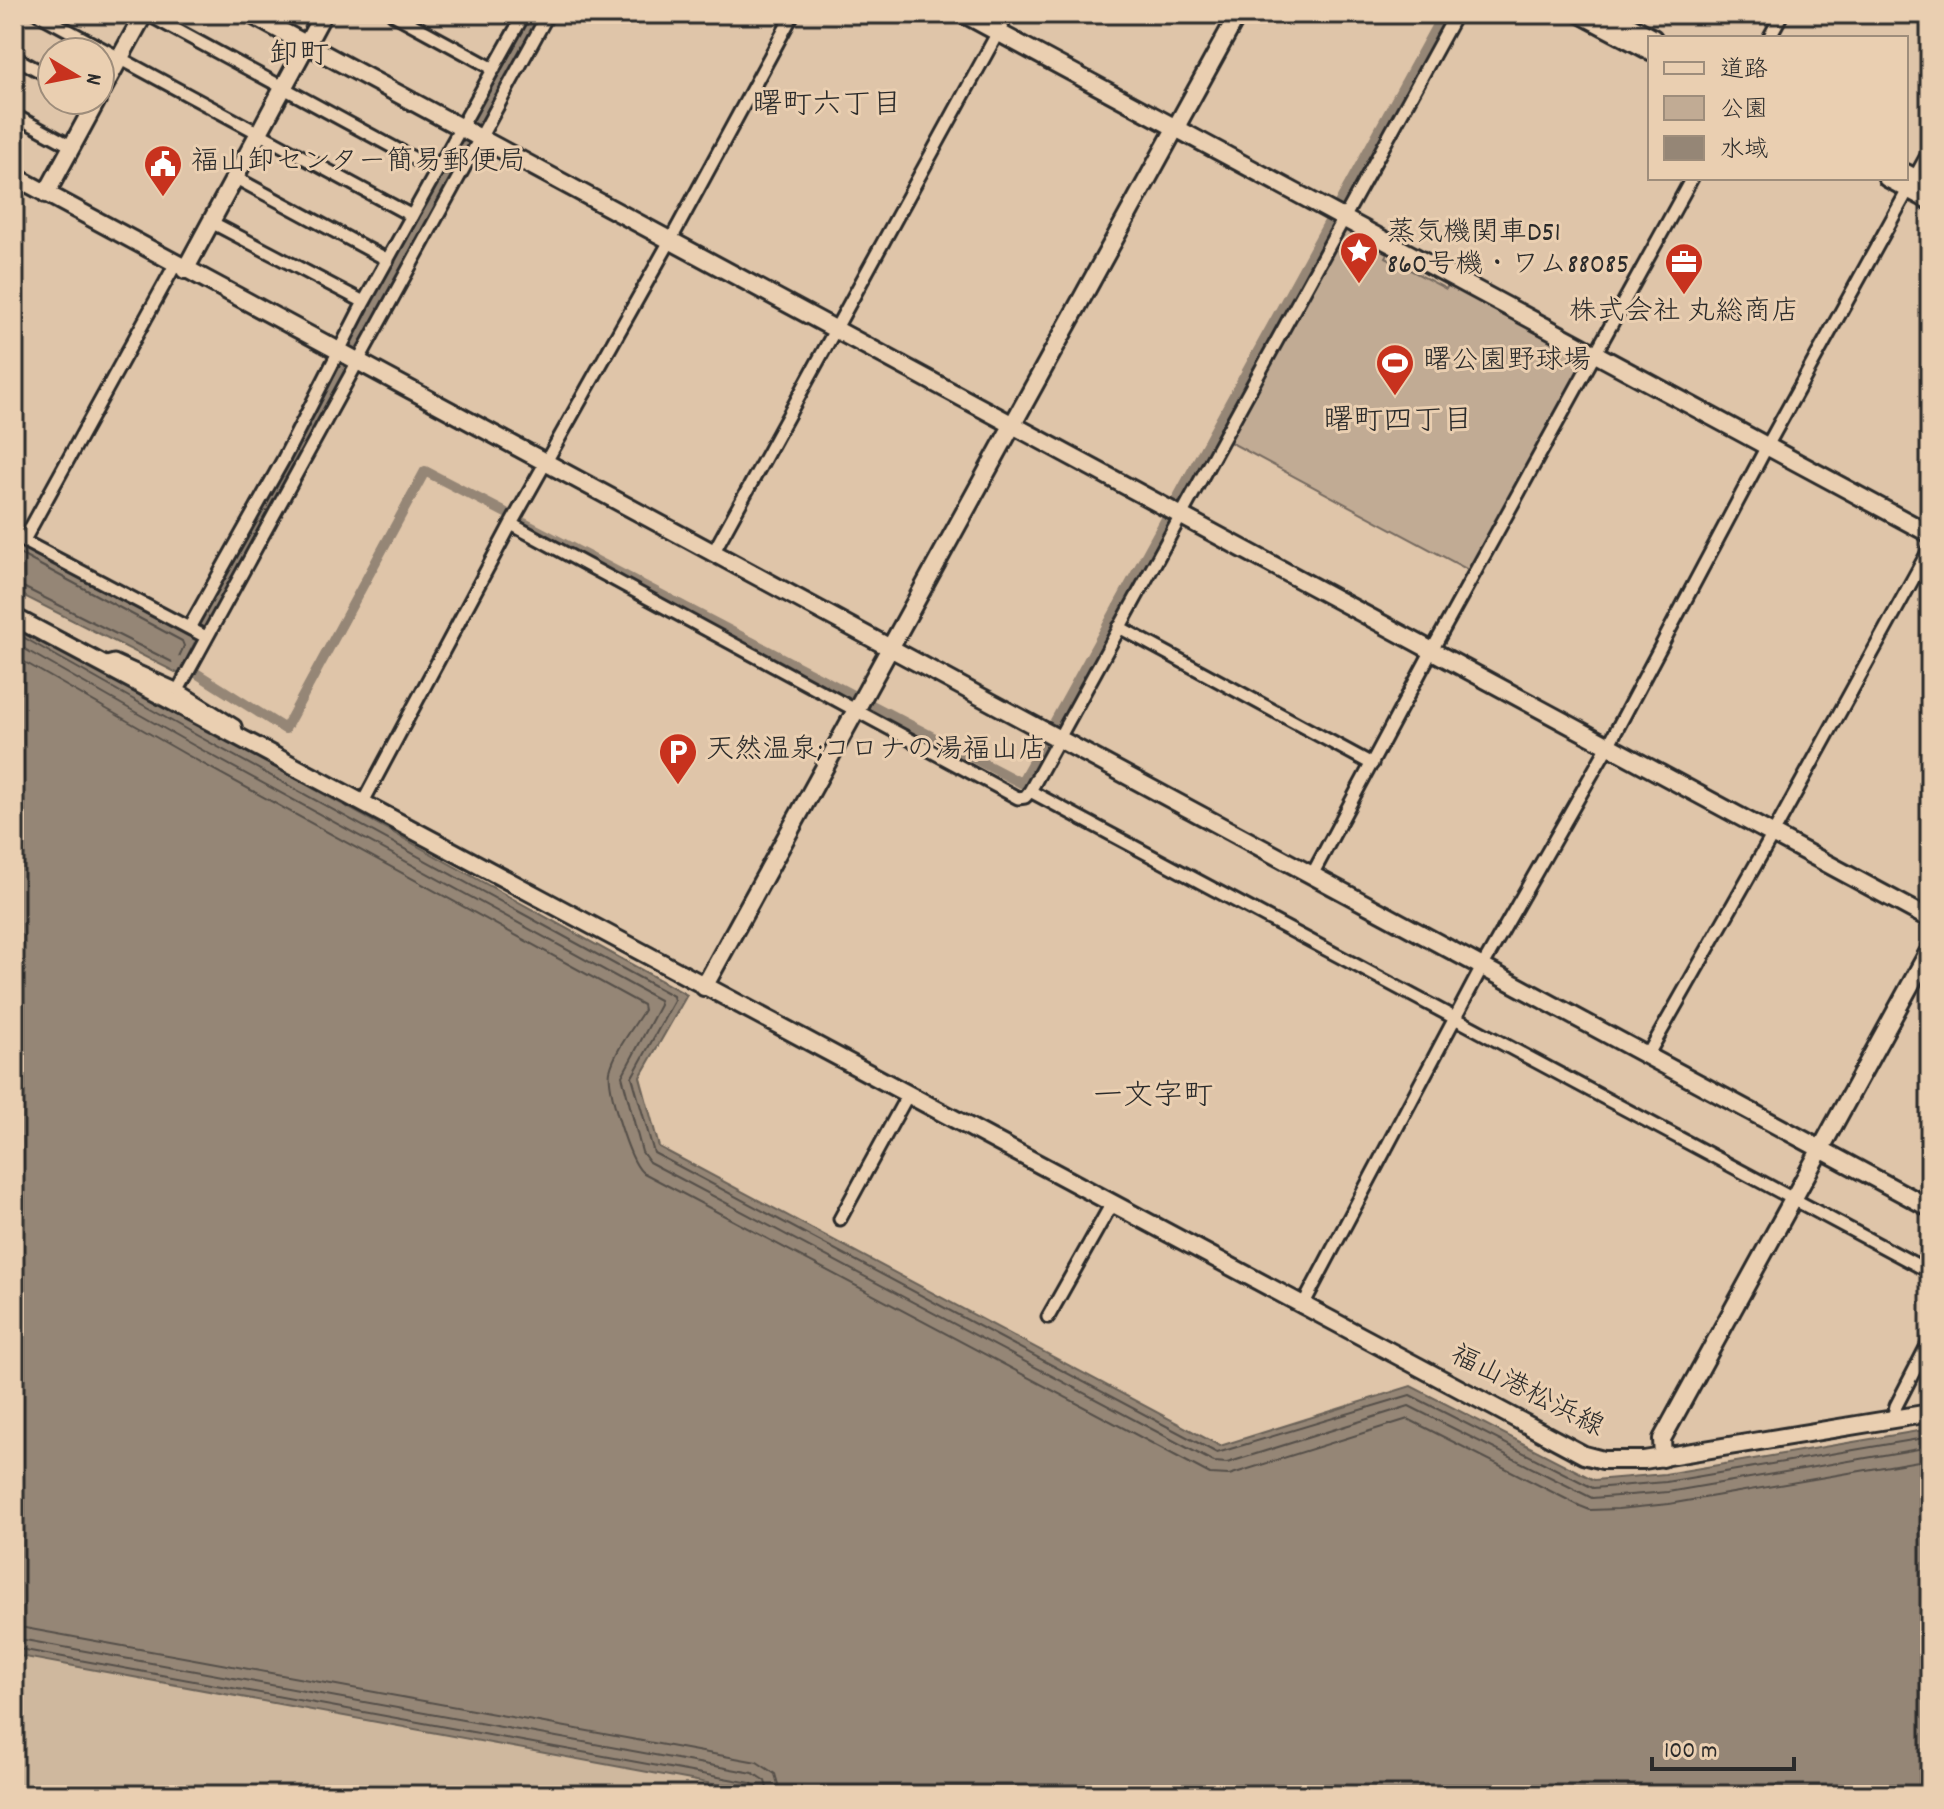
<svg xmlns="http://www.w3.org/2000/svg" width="1944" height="1809" viewBox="0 0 1944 1809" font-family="Dekko,'Klee One',sans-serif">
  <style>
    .built { fill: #cfb89e }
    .green { fill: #c1ab94; stroke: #766b60; stroke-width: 2 }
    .water { fill: #958676; stroke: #6b6258; stroke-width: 2 }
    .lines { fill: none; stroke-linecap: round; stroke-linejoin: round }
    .shore { stroke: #554f49; stroke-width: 2 }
    .canal { stroke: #958676; stroke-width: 10 }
    .street-casing { stroke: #2b2b2b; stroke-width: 17 }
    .secondary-casing { stroke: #2b2b2b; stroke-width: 22 }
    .street { stroke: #eacfb1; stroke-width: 11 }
    .secondary { stroke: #eacfb1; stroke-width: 16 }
    .labels { text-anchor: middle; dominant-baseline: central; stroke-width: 6; stroke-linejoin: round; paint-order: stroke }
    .poi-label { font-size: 28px; fill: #2b2b2b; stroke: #eacfb1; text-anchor: start }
    .street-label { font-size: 28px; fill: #2b2b2b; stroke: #eacfb1 }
    .neighbourhood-label { font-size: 30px; fill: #2b2b2b; stroke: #eacfb1 }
  </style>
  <rect width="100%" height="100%" fill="#dfc5a9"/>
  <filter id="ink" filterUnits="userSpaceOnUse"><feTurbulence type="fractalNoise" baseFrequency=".0125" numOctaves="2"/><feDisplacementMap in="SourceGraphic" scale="16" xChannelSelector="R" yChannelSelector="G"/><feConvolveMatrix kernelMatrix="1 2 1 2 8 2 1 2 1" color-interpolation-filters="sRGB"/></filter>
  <g filter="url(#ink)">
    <path class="built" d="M14,1655L614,1766L772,1795H14Z"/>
    <path class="green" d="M1347,229L1389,252L1386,257L1446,289L1449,284L1586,361L1470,571L1228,441L1342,230Z"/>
    <path class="water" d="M14,543L196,640L179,674L14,591Z
      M14,623L687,995L640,1077L659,1147L1220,1446L1411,1386L1594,1480L1665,1474L1930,1429V1795H772L14,1655Z"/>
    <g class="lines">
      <path class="shore" d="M14,551L182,641L184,646L177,661L172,662L21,586L14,585
        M14,632L198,736L673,996L674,1001L632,1077L654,1153L1217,1453L1410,1395L1593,1488L1666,1482L1930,1437
        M14,643L193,745L659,1000L660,1005L622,1076L642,1152L649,1162L1214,1462L1227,1463L1409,1406L1592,1498L1668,1492L1930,1447
        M14,656L187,755L643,1005L644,1010C633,1028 615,1050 610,1071C607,1088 629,1160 642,1172L1210,1474L1229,1475L1408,1419L1580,1506L1590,1510L1618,1509L1669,1504L1930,1459
        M14,1626L757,1762L775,1774L781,1795
        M14,1638L753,1773L765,1781L769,1795
        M14,1648L751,1783L758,1788L759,1795"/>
      <path class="canal" d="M524,523L1021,783L1443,14
        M193,637L534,14
        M177,661L285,729L425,471L506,513"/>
      <defs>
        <path id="street" d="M38,14L412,216
          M147,14L437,171
          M393,14L494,69
          M1456,14L1030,791L1930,1272
          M1769,38L1782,14
          M14,57L52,78
          M14,115L71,146
          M234,177L388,260
          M211,222L364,302
          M511,524L1018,798L1025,797L1030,791
          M14,536L206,637
          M24,540L175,265
          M713,553L1008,14
          M1119,627L1372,764
          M189,628L283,460L364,302L524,14
          M103,664L114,661L178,690
          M237,735L235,726L178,690L548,14
          M362,804L511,524L670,241L793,14
          M1312,875L1431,652L1692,178
          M1647,1056L1773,834L1930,548
          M840,1219L907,1096
          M1302,1307L1482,967L1608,746L1766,448L1930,150
          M1048,1317L1111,1205
          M1893,1419L1896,1406L1930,1340"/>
        <path id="secondary" d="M250,14L1930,919
          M964,14L1930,534
          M1580,14L1650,51
          M1609,14L1653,38
          M100,94L144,14
          M1906,173L1930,186
          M14,176L1930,1208
          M1887,178L1930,201
          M46,194L97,100
          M185,270L323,14
          M14,617L1584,1455L1603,1460H1644L1930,1413
          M704,987L1238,14
          M1663,1458L1662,1439L1930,949"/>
      </defs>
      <use href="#street" class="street-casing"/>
      <use href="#secondary" class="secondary-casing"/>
      <use href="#street" class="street"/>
      <use href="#secondary" class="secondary"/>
    </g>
  </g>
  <defs>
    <symbol id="civic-pin" viewBox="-11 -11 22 30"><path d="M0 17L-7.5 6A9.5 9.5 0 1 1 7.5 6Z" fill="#c8321e" stroke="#eacfb1"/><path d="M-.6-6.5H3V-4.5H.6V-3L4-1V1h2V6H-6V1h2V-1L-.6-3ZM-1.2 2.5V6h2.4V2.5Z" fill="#fff"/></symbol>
    <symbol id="sight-pin" viewBox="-11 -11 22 30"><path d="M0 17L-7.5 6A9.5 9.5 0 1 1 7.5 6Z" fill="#c8321e" stroke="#eacfb1"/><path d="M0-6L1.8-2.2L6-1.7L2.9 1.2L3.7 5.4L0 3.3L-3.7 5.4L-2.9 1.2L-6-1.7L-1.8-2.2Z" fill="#fff"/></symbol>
    <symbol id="office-pin" viewBox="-11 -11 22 30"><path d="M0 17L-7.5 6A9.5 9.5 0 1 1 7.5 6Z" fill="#c8321e" stroke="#eacfb1"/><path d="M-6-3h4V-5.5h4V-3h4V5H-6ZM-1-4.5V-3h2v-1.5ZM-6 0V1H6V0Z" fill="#fff"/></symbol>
    <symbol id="stadium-pin" viewBox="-11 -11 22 30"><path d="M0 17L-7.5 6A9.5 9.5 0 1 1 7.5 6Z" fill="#c8321e" stroke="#eacfb1"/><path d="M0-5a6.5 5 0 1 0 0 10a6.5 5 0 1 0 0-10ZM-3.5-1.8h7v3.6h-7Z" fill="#fff"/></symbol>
    <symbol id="parking-pin" viewBox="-11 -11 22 30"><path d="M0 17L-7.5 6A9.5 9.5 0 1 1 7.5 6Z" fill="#c8321e" stroke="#eacfb1"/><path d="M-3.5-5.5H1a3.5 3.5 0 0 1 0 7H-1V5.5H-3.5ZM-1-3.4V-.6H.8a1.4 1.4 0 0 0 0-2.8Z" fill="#fff"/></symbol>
  </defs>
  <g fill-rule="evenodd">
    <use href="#civic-pin" x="141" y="142" width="44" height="60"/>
    <use href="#sight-pin" x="1337" y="229" width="44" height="60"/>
    <use href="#office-pin" x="1662" y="240" width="44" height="60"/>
    <use href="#stadium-pin" x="1373" y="341" width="44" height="60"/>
    <use href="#parking-pin" x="656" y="730" width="44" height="60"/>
  </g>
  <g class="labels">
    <g class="poi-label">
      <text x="191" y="164">福山卸センター簡易郵便局</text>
      <text x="1387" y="235">蒸気機関車D51<tspan x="1387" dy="32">860号機・ワム88085</tspan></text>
      <text x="1684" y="314" text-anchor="middle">株式会社 丸総商店</text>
      <text x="1423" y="363">曙公園野球場</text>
      <text x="706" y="752">天然温泉;コロナの湯福山店</text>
    </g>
    <g class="street-label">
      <text transform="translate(1526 1393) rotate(27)">福山港松浜線</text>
    </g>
    <g class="neighbourhood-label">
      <text x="299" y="57">卸町</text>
      <text x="827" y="107">曙町六丁目</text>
      <text x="1398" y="423">曙町四丁目</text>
      <text x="1153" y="1098">一文字町</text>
    </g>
  </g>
  <rect width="1944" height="1809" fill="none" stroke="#eacfb1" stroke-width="48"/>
  <rect x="24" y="24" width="1896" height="1761" fill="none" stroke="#2b2b2b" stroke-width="3" filter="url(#ink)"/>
  <rect x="1648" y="36" width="260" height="144" fill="#eacfb1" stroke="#9e8d7b" stroke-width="2"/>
  <rect x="1664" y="62" width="40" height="12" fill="#eacfb1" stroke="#9e8d7b" stroke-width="2"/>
  <text x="1720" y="76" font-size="24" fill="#2b2b2b">道路</text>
  <rect x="1664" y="96" width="40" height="24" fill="#c1ab94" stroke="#9e8d7b" stroke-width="2"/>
  <text x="1720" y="116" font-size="24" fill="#2b2b2b">公園</text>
  <rect x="1664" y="136" width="40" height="24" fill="#958676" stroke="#9e8d7b" stroke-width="2"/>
  <text x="1720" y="156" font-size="24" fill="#2b2b2b">水域</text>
  <g transform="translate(76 76) rotate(100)"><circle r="38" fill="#eacfb1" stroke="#9e8d7b" stroke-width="2"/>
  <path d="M0-6L14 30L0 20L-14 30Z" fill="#c8321e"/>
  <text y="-12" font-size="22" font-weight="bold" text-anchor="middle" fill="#2b2b2b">N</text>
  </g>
  <path d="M1652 1757v12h142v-12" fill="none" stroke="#2b2b2b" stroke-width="4"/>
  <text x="1664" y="1757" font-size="24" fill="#2b2b2b" stroke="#eacfb1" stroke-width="6" paint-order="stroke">100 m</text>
</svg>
